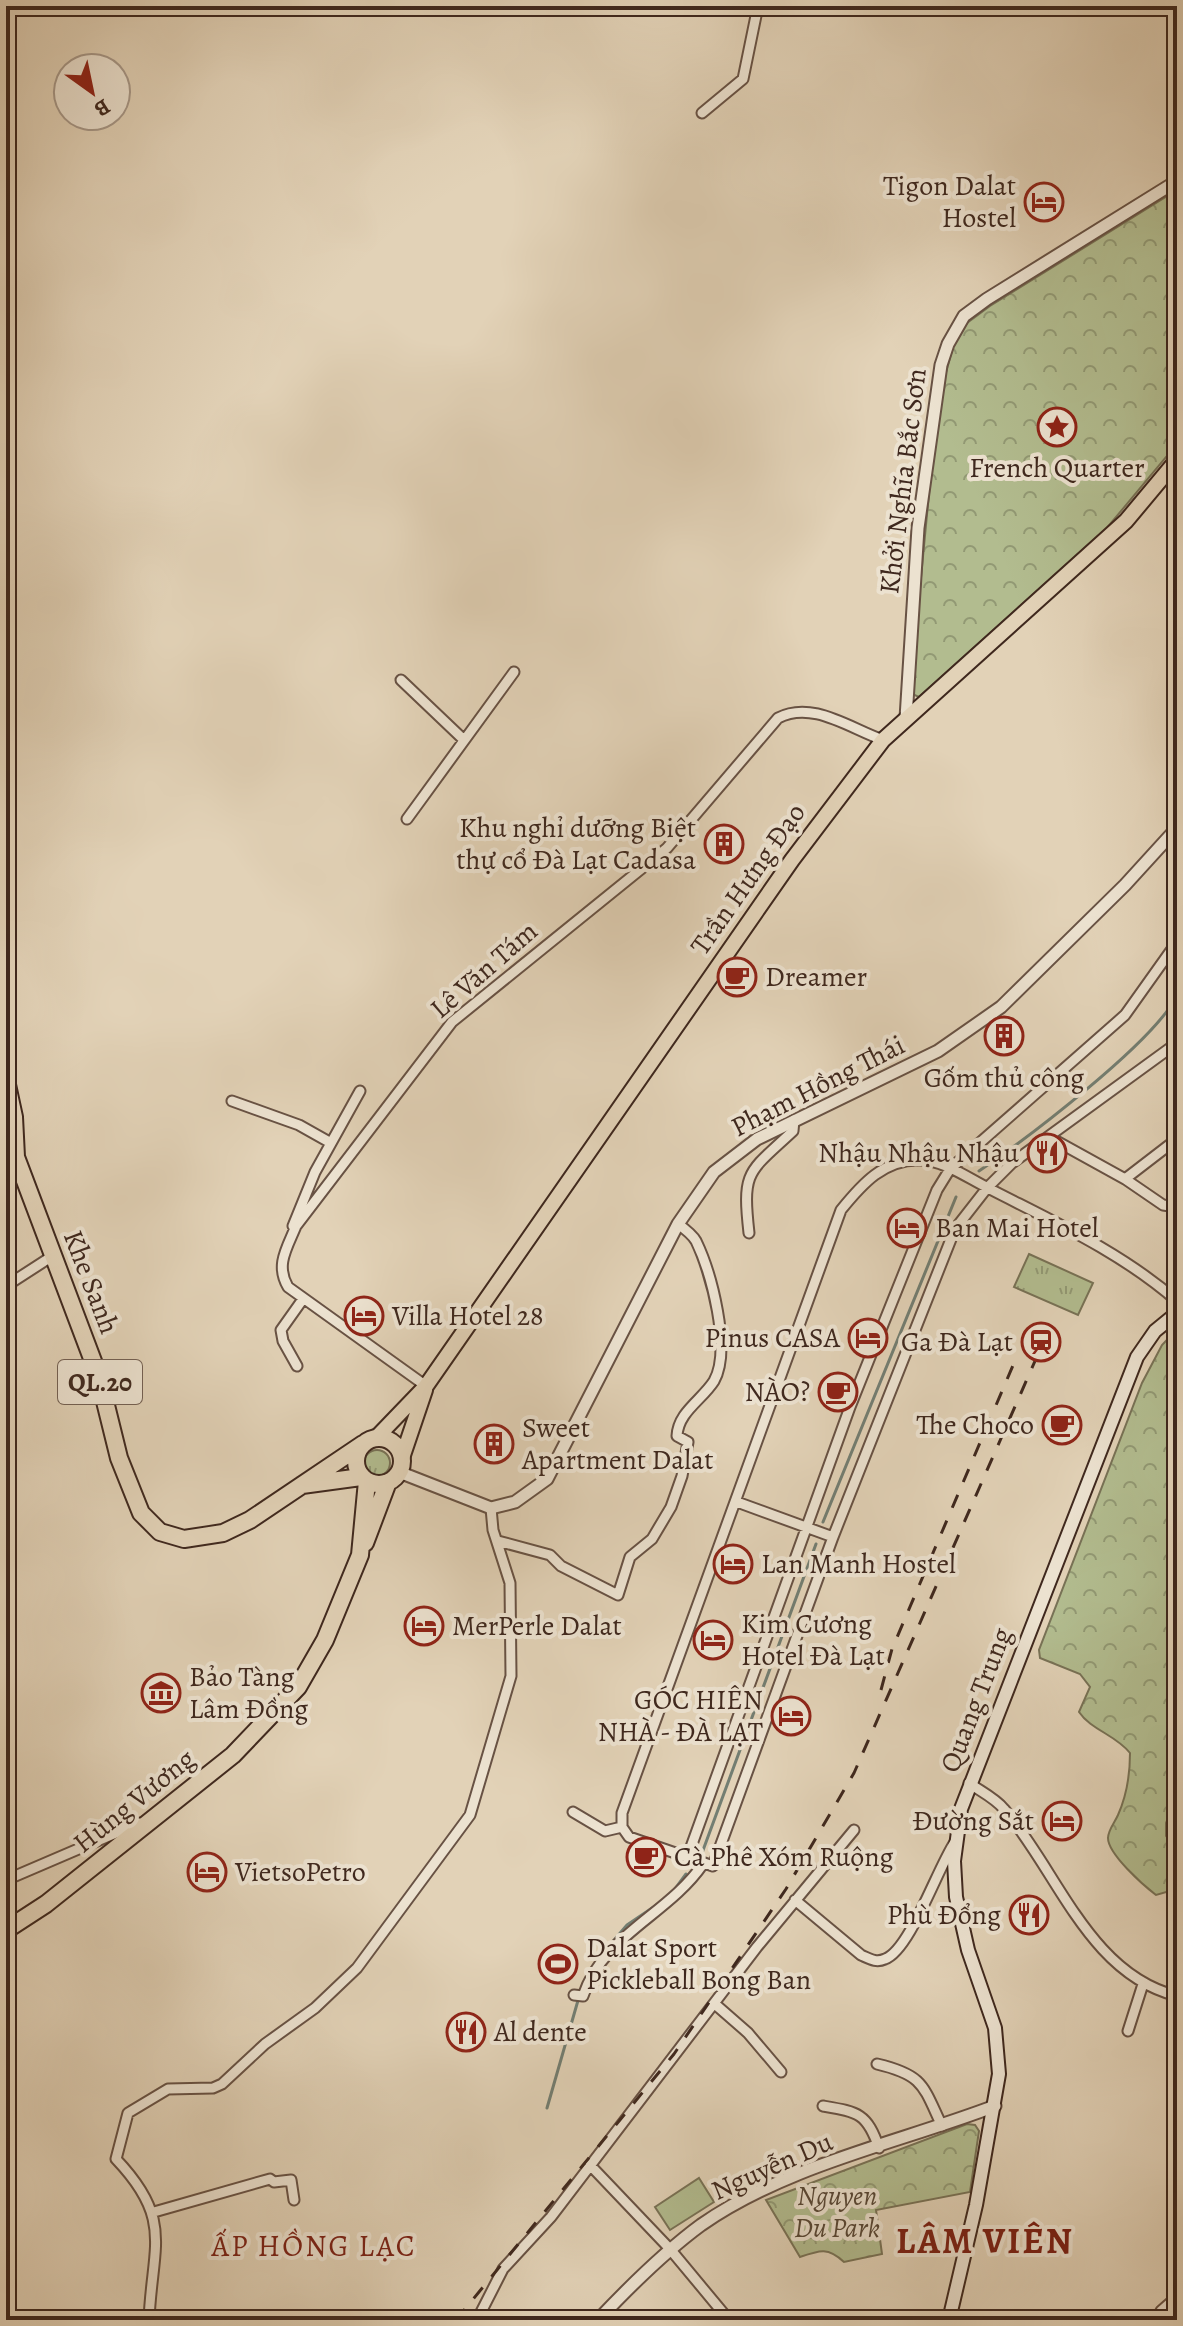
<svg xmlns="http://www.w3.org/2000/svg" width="1183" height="2326" viewBox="0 0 1183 2326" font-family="Alegreya,serif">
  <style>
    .grass { fill: url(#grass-tufts); stroke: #787256; stroke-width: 2 }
    .forest { fill: url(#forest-crowns); stroke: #787256; stroke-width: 2 }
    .garden { fill: #b2bc8f; stroke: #787256; stroke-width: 2 }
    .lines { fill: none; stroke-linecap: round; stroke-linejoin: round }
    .stream { stroke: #737e72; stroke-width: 3 }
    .minor-casing { stroke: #685244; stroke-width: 13 }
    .tertiary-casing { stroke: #685244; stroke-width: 15 }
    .secondary-casing { stroke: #3f281e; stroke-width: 16 }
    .primary-casing { stroke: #3f281e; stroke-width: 18 }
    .trunk-casing { stroke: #3f281e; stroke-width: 20 }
    .minor { stroke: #ece2d0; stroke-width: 9 }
    .tertiary { stroke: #ece2d0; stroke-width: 11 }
    .secondary { stroke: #ece2d0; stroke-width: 12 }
    .primary { stroke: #e2d2b7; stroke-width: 14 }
    .trunk { stroke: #e2d2b7; stroke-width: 16 }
    .rail { stroke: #3f281e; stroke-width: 3; stroke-dasharray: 14 14; stroke-linecap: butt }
    .labels { text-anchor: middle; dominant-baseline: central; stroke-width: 8; stroke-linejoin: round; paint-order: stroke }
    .shield { fill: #ece2d0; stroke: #736053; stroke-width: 2 }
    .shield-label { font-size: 26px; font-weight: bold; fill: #3f281e }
    .poi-label { font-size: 28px; fill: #3f281e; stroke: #ece2d0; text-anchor: start }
    .street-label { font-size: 28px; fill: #3f281e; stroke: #ece2d0 }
    .park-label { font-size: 28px; font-style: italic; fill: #564635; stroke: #ece2d0 }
    .neighbourhood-label { font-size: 30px; letter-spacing: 2px; fill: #7a1f14; stroke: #ece2d0 }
    .district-label { font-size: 36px; font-weight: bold; letter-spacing: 2px; fill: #7a1f14; stroke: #ece2d0 }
  </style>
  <defs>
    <pattern id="grass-tufts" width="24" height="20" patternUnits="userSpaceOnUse" patternTransform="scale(2)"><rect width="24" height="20" fill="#b2bc8f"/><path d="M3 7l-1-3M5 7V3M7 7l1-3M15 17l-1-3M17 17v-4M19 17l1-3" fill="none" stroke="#929974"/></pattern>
    <pattern id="forest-crowns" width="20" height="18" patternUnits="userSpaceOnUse" patternTransform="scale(2)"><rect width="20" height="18" fill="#b2bc8f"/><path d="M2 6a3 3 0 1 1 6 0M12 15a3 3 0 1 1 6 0" fill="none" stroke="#929974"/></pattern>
  </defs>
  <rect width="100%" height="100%" fill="#e2d2b7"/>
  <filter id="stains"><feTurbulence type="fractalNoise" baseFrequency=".0025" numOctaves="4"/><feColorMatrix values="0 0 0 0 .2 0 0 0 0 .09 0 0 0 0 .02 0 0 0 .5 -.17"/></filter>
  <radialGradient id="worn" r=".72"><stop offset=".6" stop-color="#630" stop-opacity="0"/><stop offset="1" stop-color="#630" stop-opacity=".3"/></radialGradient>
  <path class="grass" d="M1029,1254L1093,1283L1078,1315L1014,1287Z
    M364 1463a13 13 0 1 1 26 0a13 13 0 1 1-26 0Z"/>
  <path class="forest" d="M1177,190V444L1106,529L919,697L910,693L930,483L945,376L953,347L967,323L990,306Z
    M1177,1329V1797L1166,1823V1836L1177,1849V1889L1156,1895C1143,1885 1108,1854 1108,1838C1108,1830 1115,1822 1118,1815C1126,1797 1130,1773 1130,1753C1116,1735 1091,1730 1079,1712L1090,1687L1080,1674L1040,1658L1039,1650L1142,1383L1162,1345Z
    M967,2124L975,2125L979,2131L970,2192L876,2210L882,2254L844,2262C828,2247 820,2250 800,2257L766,2200Z"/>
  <path class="garden" d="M699,2178L714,2202L670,2230L655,2207Z"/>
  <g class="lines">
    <path class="stream" d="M979,1171C1025,1140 1156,1041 1177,995
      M823,1522L956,1197
      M702,1853L816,1544
      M675,1889L686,1874
      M609,1946L627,1925L661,1902
      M583,1986L597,1961
      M547,2108L579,1997"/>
    <defs>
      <path id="minor" d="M702,113L743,79L758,6
        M401,680L464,740
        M407,819L514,672
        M1177,1043L1012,1163L987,1188L955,1229L833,1537L713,1866L629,1837L622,1827V1813L841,1210C862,1184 884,1159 920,1160C943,1160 968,1178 988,1188C1054,1222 1121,1252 1177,1301
        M232,1101L299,1125L331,1143
        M1049,1137L1125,1179L1177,1139
        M1125,1179L1163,1205L1177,1207
        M293,1226L315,1172L360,1091
        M749,1233C742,1170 748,1173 793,1131L794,1120
        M6,1286L54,1255
        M297,1366L283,1341L281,1330L303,1299
        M426,1386L288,1287C275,1265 287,1248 296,1226L452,1022L667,848L778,718C812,700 849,728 883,740
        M737,1502L833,1537
        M498,1541L550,1555L561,1566L618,1595L630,1557L652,1539L671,1507L682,1476L688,1442L677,1436C678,1412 702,1400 714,1381C732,1349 711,1272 696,1241C692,1234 685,1229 678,1224
        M969,1783C980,1791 995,1798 1004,1809C1058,1872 1089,1974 1177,1996
        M573,1812L605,1831L622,1827
        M687,1858L850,1407L937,1190L950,1169L1125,1015L1177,942
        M6,1880L139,1823
        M795,1900L861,1955C870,1959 876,1963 885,1959C910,1950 937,1869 955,1842
        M574,1995L583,1996C603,1935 668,1915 703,1864
        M716,2005L748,2033L781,2072
        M1128,2031L1143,1984
        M877,2064C924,2075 923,2086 942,2126
        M823,2106C858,2112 867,2113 879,2148
        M590,2165L670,2249L729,2320
        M154,2212L270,2179L274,2182L291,2180L294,2200
        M149,2320C152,2246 174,2220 116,2159L128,2113L168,2089L213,2088L222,2084L265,2044L315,2008L357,1968L470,1815L511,1676L510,1583L493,1530L491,1508
        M477,2320L503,2269L551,2217L757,1947L854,1830
        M1173,2320L1161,2311L1177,2297"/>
      <path id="tertiary" d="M906,718L918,528L941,365L948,344L964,316L987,299L1177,181
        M399,1472L491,1508L515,1502L547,1479L678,1224L714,1172L757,1139L938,1051L1001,1007L1125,885L1177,828
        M598,2320C630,2286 663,2253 701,2225C787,2165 898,2143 995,2106"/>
      <path id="secondary" d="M949,2320L976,2205L999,2074L995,2028L968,1950L956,1897L954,1861L961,1809L1137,1357L1155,1331L1177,1313"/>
      <path id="primary" d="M376,1438L426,1386L792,860L883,740L1126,521L1177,460
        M402,1458L425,1390"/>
      <path id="trunk" d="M6,1080L14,1117L16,1157L99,1377L119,1458L141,1513L160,1532L184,1539L223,1533L250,1520L363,1444
        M356 1461a23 23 0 1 1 46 0a23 23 0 1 1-46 0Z
        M302,1485L361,1477
        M365,1543L388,1482
        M6,1930L46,1904L233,1755L298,1687L325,1640L360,1555L367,1481"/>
    </defs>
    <use href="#minor" class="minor-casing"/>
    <use href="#tertiary" class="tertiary-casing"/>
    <use href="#secondary" class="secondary-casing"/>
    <use href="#primary" class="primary-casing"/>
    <use href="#trunk" class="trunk-casing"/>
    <use href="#minor" class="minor"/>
    <use href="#tertiary" class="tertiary"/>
    <use href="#secondary" class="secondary"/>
    <use href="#primary" class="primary"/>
    <use href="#trunk" class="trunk"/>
    <path class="rail" d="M881,1690L892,1649L1017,1356
      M456,2320L674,2054L786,1889L854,1773L1035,1361"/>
  </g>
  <defs>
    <symbol id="hotel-ring" viewBox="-11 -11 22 22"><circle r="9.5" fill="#ece2d0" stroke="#8f2418" stroke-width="1.5"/><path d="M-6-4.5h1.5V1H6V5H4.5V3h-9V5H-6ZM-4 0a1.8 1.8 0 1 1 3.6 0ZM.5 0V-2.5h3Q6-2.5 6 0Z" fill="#8f2418"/></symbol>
    <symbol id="sight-ring" viewBox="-11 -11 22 22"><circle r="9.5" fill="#ece2d0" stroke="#8f2418" stroke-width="1.5"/><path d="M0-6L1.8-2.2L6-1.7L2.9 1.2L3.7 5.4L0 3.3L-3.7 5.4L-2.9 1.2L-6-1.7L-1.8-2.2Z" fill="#8f2418"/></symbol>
    <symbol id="building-ring" viewBox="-11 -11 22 22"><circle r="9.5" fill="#ece2d0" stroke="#8f2418" stroke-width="1.5"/><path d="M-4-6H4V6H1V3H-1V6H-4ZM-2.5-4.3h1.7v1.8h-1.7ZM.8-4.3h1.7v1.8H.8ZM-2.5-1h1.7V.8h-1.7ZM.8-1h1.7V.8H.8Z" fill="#8f2418"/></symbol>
    <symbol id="cafe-ring" viewBox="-11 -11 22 22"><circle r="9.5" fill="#ece2d0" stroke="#8f2418" stroke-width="1.5"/><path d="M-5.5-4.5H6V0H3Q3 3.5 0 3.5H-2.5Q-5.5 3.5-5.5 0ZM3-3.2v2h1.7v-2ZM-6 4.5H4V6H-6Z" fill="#8f2418"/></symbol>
    <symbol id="restaurant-ring" viewBox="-11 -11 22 22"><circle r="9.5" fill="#ece2d0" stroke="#8f2418" stroke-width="1.5"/><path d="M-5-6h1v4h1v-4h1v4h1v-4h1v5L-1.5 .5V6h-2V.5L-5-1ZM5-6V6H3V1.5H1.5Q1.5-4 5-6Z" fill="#8f2418"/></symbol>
    <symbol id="station-ring" viewBox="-11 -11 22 22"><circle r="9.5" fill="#ece2d0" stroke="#8f2418" stroke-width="1.5"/><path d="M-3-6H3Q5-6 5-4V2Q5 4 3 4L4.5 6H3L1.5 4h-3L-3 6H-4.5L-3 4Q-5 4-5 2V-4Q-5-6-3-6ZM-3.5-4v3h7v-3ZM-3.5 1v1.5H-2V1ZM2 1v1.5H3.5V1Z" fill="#8f2418"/></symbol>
    <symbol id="museum-ring" viewBox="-11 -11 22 22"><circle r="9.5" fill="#ece2d0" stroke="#8f2418" stroke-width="1.5"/><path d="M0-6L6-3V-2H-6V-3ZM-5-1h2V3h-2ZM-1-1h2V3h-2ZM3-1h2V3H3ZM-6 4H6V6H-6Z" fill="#8f2418"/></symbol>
    <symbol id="stadium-ring" viewBox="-11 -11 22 22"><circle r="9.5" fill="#ece2d0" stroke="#8f2418" stroke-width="1.5"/><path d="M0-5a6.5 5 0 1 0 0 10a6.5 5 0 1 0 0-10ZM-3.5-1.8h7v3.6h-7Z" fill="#8f2418"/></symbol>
  </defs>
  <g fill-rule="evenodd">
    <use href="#hotel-ring" x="1022" y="180" width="44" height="44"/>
    <use href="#sight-ring" x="1035" y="405" width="44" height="44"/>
    <use href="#building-ring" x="702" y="822" width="44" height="44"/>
    <use href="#cafe-ring" x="715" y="955" width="44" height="44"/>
    <use href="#building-ring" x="982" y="1014" width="44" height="44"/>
    <use href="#restaurant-ring" x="1025" y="1131" width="44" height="44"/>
    <use href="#hotel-ring" x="885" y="1206" width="44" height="44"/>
    <use href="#hotel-ring" x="342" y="1294" width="44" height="44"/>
    <use href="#hotel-ring" x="846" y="1316" width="44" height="44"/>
    <use href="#station-ring" x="1019" y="1320" width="44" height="44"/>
    <use href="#cafe-ring" x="816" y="1370" width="44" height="44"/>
    <use href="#cafe-ring" x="1040" y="1403" width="44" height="44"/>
    <use href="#building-ring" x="472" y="1422" width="44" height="44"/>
    <use href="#hotel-ring" x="711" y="1542" width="44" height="44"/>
    <use href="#hotel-ring" x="402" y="1604" width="44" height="44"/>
    <use href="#hotel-ring" x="691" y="1618" width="44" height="44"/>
    <use href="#museum-ring" x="139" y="1671" width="44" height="44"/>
    <use href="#hotel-ring" x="769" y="1694" width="44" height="44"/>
    <use href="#hotel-ring" x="1040" y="1799" width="44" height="44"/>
    <use href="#cafe-ring" x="624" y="1835" width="44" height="44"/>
    <use href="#hotel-ring" x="185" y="1850" width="44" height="44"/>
    <use href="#restaurant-ring" x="1007" y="1893" width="44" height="44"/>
    <use href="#stadium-ring" x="536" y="1942" width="44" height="44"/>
    <use href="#restaurant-ring" x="444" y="2010" width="44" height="44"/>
  </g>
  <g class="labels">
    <rect class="shield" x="58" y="1360" width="84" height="44" rx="6"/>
    <g class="shield-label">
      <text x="100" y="1382">QL.20</text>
    </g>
    <g class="poi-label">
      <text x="1016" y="186" text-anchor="end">Tigon Dalat<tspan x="1016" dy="32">Hostel</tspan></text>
      <text x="1057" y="468" text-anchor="middle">French Quarter</text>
      <text x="696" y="828" text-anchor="end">Khu nghỉ dưỡng Biệt<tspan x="696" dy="32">thự cổ Đà Lạt Cadasa</tspan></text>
      <text x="765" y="977">Dreamer</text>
      <text x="1004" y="1078" text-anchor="middle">Gốm thủ công</text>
      <text x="1019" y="1153" text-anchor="end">Nhậu Nhậu Nhậu</text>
      <text x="935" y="1228">Ban Mai Hotel</text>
      <text x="392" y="1316">Villa Hotel 28</text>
      <text x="840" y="1338" text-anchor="end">Pinus CASA</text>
      <text x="1013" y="1342" text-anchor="end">Ga Đà Lạt</text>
      <text x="810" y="1392" text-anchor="end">NÀO?</text>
      <text x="1034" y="1425" text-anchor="end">The Choco</text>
      <text x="522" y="1428">Sweet<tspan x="522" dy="32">Apartment Dalat</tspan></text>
      <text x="761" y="1564">Lan Manh Hostel</text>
      <text x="741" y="1624">Kim Cương<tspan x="741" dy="32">Hotel Đà Lạt</tspan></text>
      <text x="452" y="1626">MerPerle Dalat</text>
      <text x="189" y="1677">Bảo Tàng<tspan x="189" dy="32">Lâm Đồng</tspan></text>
      <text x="763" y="1700" text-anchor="end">GÓC HIÊN<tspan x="763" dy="32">NHÀ - ĐÀ LẠT</tspan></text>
      <text x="1034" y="1821" text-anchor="end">Đường Sắt</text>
      <text x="674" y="1857">Cà Phê Xóm Ruộng</text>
      <text x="235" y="1872">VietsoPetro</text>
      <text x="1001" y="1915" text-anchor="end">Phù Đổng</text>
      <text x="586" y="1948">Dalat Sport<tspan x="586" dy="32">Pickleball Bong Ban</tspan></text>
      <text x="494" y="2032">Al dente</text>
    </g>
    <g class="street-label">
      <text transform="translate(903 481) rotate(-83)">Khởi Nghĩa Bắc Sơn</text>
      <text transform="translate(748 879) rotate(-55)">Trần Hưng Đạo</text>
      <text transform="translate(484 970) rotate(-41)">Lê Văn Tám</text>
      <text transform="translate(818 1086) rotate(-27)">Phạm Hồng Thái</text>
      <text transform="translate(91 1282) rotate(69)">Khe Sanh</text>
      <text transform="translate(976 1700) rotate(-69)">Quang Trung</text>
      <text transform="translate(134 1801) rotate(-39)">Hùng Vương</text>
      <text transform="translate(772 2166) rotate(-24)">Nguyễn Du</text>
    </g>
    <g class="park-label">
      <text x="837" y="2196">Nguyen<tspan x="837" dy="32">Du Park</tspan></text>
    </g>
    <g class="neighbourhood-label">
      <text x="314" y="2246">ẤP HỒNG LẠC</text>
    </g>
    <g class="district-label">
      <text x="985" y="2240">LÂM VIÊN</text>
    </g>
  </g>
  <rect width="1183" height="2326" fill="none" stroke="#e2d2b7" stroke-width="32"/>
  <rect x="8" y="8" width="1167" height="2310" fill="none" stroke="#3f281e" stroke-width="4"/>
  <rect x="16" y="16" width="1151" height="2294" fill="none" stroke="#3f281e" stroke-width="2"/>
  <g transform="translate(92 92) rotate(147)"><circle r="38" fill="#ece2d0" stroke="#a79889" stroke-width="2"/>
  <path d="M0-6L14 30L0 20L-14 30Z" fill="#8f2418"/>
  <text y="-12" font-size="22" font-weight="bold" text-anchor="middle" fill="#3f281e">B</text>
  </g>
  <rect width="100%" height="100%" filter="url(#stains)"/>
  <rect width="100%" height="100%" fill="url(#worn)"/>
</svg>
